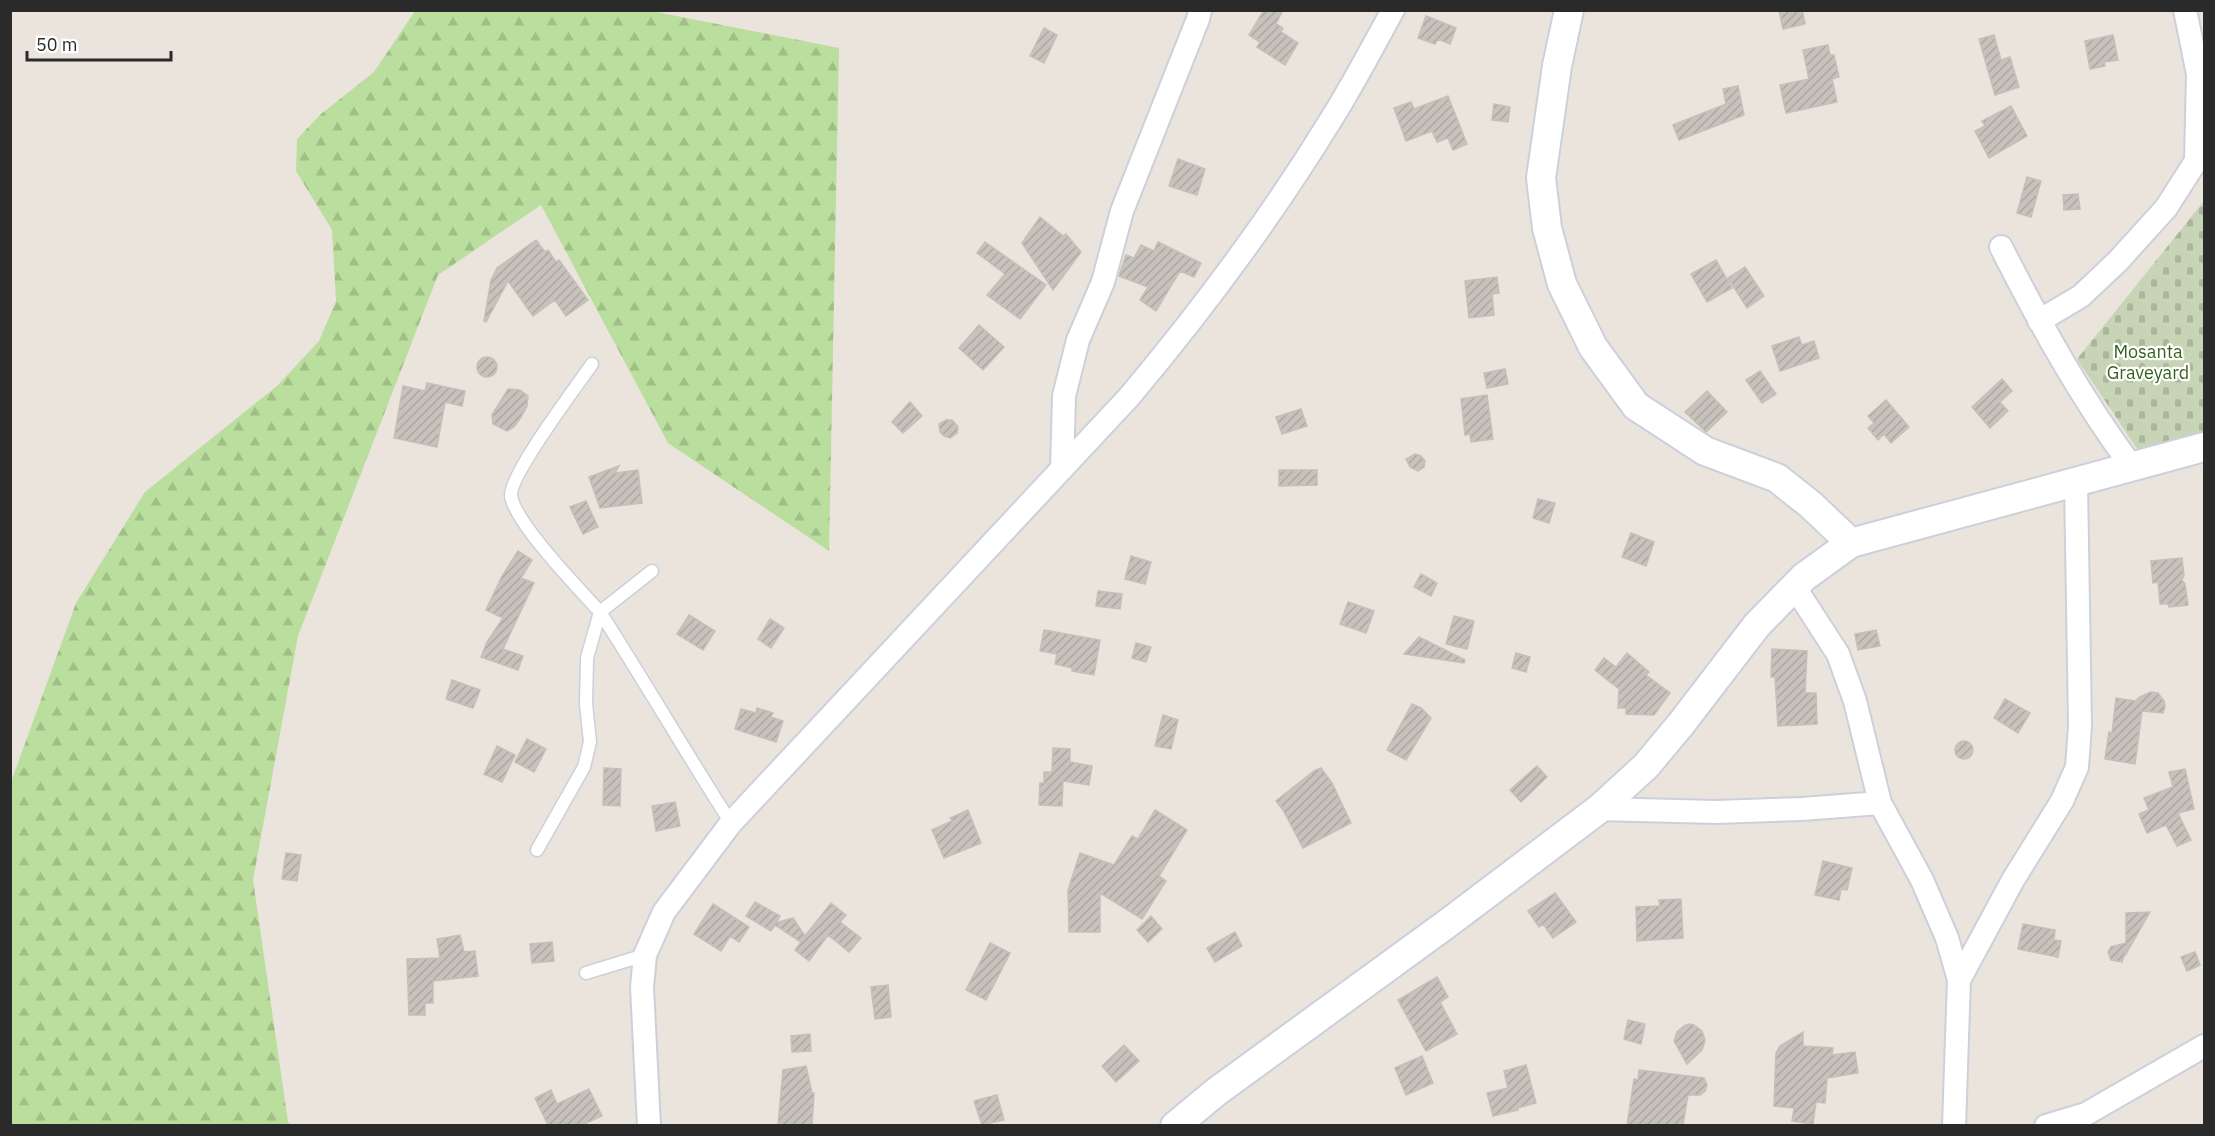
<svg xmlns="http://www.w3.org/2000/svg" width="2215" height="1136" viewBox="0 0 2215 1136" font-family="'IBM Plex Sans',sans-serif">
  <style>
    .forest { fill: url(#forest-firs) }
    .cemetery { fill: url(#cemetery-stones) }
    .building { fill: url(#building-hatch); stroke: #c6bfb7; stroke-width: 1.5 }
    .lines { fill: none; stroke-linecap: round; stroke-linejoin: round }
    .service-casing { stroke: #cbd0db; stroke-width: 15 }
    .minor-casing { stroke: #cbd0db; stroke-width: 26 }
    .tertiary-casing { stroke: #cbd0db; stroke-width: 32 }
    .service { stroke: #fff; stroke-width: 12 }
    .minor { stroke: #fff; stroke-width: 22 }
    .tertiary { stroke: #fff; stroke-width: 28 }
    .labels { text-anchor: middle; dominant-baseline: central; stroke-width: 4.5; stroke-linejoin: round; paint-order: stroke }
    .park-label { font-size: 18px; fill: #34621f; stroke: #fff }
  </style>
  <defs>
    <pattern id="forest-firs" width="22" height="20" patternUnits="userSpaceOnUse" patternTransform="scale(1.5)"><rect width="22" height="20" fill="#bade9d"/><path d="M5 1l3.5 6h-7zM16 11l3.5 6h-7z" fill="#a0bf87"/></pattern>
    <pattern id="cemetery-stones" width="16" height="16" patternUnits="userSpaceOnUse" patternTransform="scale(1.5)"><rect width="16" height="16" fill="#c7d4b5"/><path d="M2 7V4a2 2 0 0 1 4 0v3zM10 15v-3a2 2 0 0 1 4 0v3z" fill="#abb69c"/></pattern>
    <pattern id="building-hatch" width="6" height="6" patternUnits="userSpaceOnUse" patternTransform="scale(1.5)"><rect width="6" height="6" fill="#c7c2bc"/><path d="M-1 1l2-2M0 6l6-6M5 7l2-2" fill="none" stroke="#aba7a2"/></pattern>
  </defs>
  <rect width="100%" height="100%" fill="#ebe4dd"/>
  <path class="forest" d="M415,11H651L839,48L829,551L668,443L541,205L438,275L298,636L253,880L288,1122L292,1125H11V782L76,603L145,492L277,386L319,341L336,301L332,230L296,171L297,139L321,114L374,72Z"/>
  <path class="cemetery" d="M2204,201V432L2140,453L2077,359Z"/>
  <path class="building" d="M1264,10H1283L1276,24L1283,28L1281,32L1298,43L1285,65L1257,47L1260,42L1249,35Z
    M1779,10H1802L1805,24L1783,29Z
    M1426,16L1456,28L1450,44L1438,39L1435,44L1418,38Z
    M1044,28L1057,35L1044,63L1030,56Z
    M1994,35L2001,60L2010,57L2019,87L1995,95L1979,39Z
    M2113,35L2118,60L2104,62L2105,66L2090,69L2085,41Z
    M1828,45L1830,55H1834L1839,77L1832,79L1837,102L1786,113L1780,85L1809,79L1803,50Z
    M1738,86L1744,115L1679,140L1673,125L1726,104L1723,89Z
    M1448,96L1467,144L1453,150L1448,138L1437,142L1432,131L1406,141L1394,108L1411,102L1414,109Z
    M1494,104L1510,107L1508,122L1492,120Z
    M2011,106L2027,136L1989,158L1975,131L1985,126L1982,121Z
    M1178,159L1205,169L1197,195L1169,186Z
    M2027,177L2041,181L2031,217L2017,213Z
    M2078,194L2080,209L2064,210L2063,195Z
    M1040,217L1063,236L1066,234L1081,252L1053,290L1022,243Z
    M536,240L545,252L548,250L556,262L559,260L588,300L566,316L555,300L533,316L508,281L486,322L484,321L491,280L497,268Z
    M985,242L1046,285L1020,319L987,295L1005,274L977,253Z
    M1158,242L1201,263L1194,277L1180,271L1156,311L1140,300L1148,287L1119,276L1126,255L1134,258L1141,245L1154,251Z
    M1716,260L1732,288L1707,302L1691,274Z
    M1745,267L1764,296L1747,308L1728,278Z
    M1497,277L1499,293L1492,294L1494,315L1469,318L1465,281Z
    M979,325L1004,347L983,370L959,348Z
    M1799,337L1802,345L1814,341L1819,358L1780,371L1772,346Z
    M477 367a10 10 0 1 1 20 0a10 10 0 1 1-20 0Z
    M1505,369L1508,384L1487,388L1484,373Z
    M1760,371L1776,394L1762,403L1746,380Z
    M2002,379L2012,391L2000,402L2008,411L1990,428L1972,407Z
    M427,383L465,391L462,406L445,402L437,447L394,438L403,386L425,391Z
    M508,389L520,390L528,396L527,406L521,417L514,427L507,431L493,424L492,415Z
    M1707,391L1727,412L1706,432L1685,412Z
    M1487,395L1493,439L1471,442L1470,434L1465,435L1461,399Z
    M1886,400L1909,427L1891,443L1884,434L1878,440L1868,428L1874,423L1868,416Z
    M910,402L922,416L903,433L892,422Z
    M1301,409L1307,426L1282,434L1276,417Z
    M946,420H952L958,427L957,433L950,438L944,436L940,432L939,424Z
    M1415,454L1421,456L1425,461L1424,467L1418,471L1410,467L1406,459Z
    M619,466L615,473L638,470L642,503L600,508L589,477Z
    M1279,470H1317V485L1279,486Z
    M1538,499L1555,503L1549,523L1533,518Z
    M586,501L598,527L583,534L570,507Z
    M1631,533L1654,542L1646,566L1622,557Z
    M518,551L532,560L521,578L534,583L503,649L523,656L518,670L481,657L487,642L503,618L486,610L502,576Z
    M1131,556L1151,562L1145,584L1125,579Z
    M2182,558L2184,575L2182,580L2185,584L2188,605L2169,607L2168,604H2160L2158,582L2153,583L2151,561Z
    M1421,574L1437,583L1431,596L1414,587Z
    M1098,591L1122,594L1120,609L1096,606Z
    M1348,602L1374,611L1366,633L1340,624Z
    M689,615L715,631L703,650L677,634Z
    M1454,616L1474,621L1467,649L1446,644Z
    M770,619L784,628L771,648L758,639Z
    M1044,630L1100,640L1094,675L1072,671V668L1055,664L1057,654L1040,651Z
    M1876,630L1880,646L1858,650L1855,634Z
    M1419,637L1465,660L1464,663L1404,654Z
    M1136,643L1151,647L1146,662L1132,658Z
    M1772,649L1807,651L1805,693H1816L1817,724L1778,726L1775,677H1771Z
    M1516,653L1530,657L1526,672L1512,668Z
    M1627,653L1649,672L1646,675L1670,693L1654,715L1626,714V708H1618L1619,689L1595,670L1604,658L1616,667Z
    M452,680L480,690L473,708L446,699Z
    M2151,692L2158,693L2164,701L2165,707L2163,713L2142,711L2135,764L2105,759L2109,732L2112,733L2116,698L2135,701L2140,697Z
    M2005,699L2030,713L2018,733L1994,718Z
    M1412,704L1421,708L1431,718L1406,760L1387,750Z
    M757,708L773,713L771,717L783,721L776,742L735,729L741,709L756,713Z
    M1163,715L1178,720L1171,749L1155,746Z
    M527,739L546,749L534,772L515,762Z
    M1955 750a9 9 0 1 1 18 0a9 9 0 1 1-18 0Z
    M497,746L515,755L502,782L484,774Z
    M1053,748L1070,749V762L1092,766L1089,785L1063,781L1062,806L1039,805L1040,783H1044V772H1052Z
    M1537,766L1547,777L1521,802L1510,790Z
    M604,768L621,769L620,806L603,805Z
    M1321,768L1332,783L1351,823L1303,848L1283,810L1276,801L1314,771Z
    M2185,769L2194,809L2178,813L2191,840L2177,846L2166,825L2147,833L2139,814L2149,810L2144,798L2173,787L2169,772Z
    M675,802L680,826L656,831L652,806Z
    M968,810L981,843L944,858L932,830L952,821L950,818Z
    M1155,810L1187,830L1159,876L1166,881L1142,919L1100,893V932H1069L1068,890L1080,853L1114,865L1132,836L1138,839Z
    M286,853L301,855L297,881L282,879Z
    M1823,861L1852,868L1847,890L1841,889L1839,900L1815,895Z
    M1555,893L1576,922L1553,938L1543,924L1539,927L1528,911Z
    M1681,899L1683,938L1637,941L1636,907L1660,906L1659,900Z
    M755,902L780,916L776,923L793,918L805,936L831,903L846,915L840,922L861,938L849,952L828,935L809,961L795,950L801,942L775,925L771,931L746,916Z
    M713,904L749,927L739,942L730,936L721,951L694,934Z
    M2150,912L2126,954V950L2122,962L2111,960L2108,952L2111,947L2126,943V913Z
    M1151,916L1162,929L1148,942L1137,930Z
    M2023,924L2055,930L2054,940L2061,941L2058,957L2018,949Z
    M1235,932L1242,946L1215,962L1207,948Z
    M460,935L464,952L475,951L478,976L433,981V1003H425V1015H409L407,959L440,958L437,939Z
    M552,942L554,961L532,963L530,944Z
    M990,943L1010,953L986,1000L966,990Z
    M2195,952L2200,965L2187,971L2181,957Z
    M1437,977L1448,997L1440,1002L1457,1034L1426,1051L1398,1000Z
    M888,985L891,1017L875,1019L871,987Z
    M1628,1020L1645,1024L1641,1044L1624,1039Z
    M1689,1024L1694,1025L1702,1031L1705,1040L1702,1050L1687,1064L1674,1041L1677,1032L1684,1026Z
    M1803,1032V1046L1833,1048L1832,1055L1855,1052L1858,1073L1827,1078L1825,1103L1816,1102L1813,1124L1792,1121L1794,1108L1774,1106L1776,1053L1780,1046Z
    M810,1034L811,1051L792,1052L791,1036Z
    M1124,1045L1139,1061L1116,1082L1102,1066Z
    M1422,1056L1433,1083L1406,1095L1395,1068Z
    M1526,1065L1536,1103L1517,1108L1518,1110L1493,1116L1487,1093L1508,1088L1504,1071Z
    M806,1066L812,1093H814L812,1125H778L783,1070Z
    M1639,1070L1704,1078L1707,1085L1705,1091L1700,1095H1688L1683,1125H1627L1634,1079L1638,1080Z
    M589,1089L602,1116L582,1125H548L535,1098L551,1090L557,1104Z
    M997,1095L1004,1120L982,1125L974,1101Z"/>
  <g class="lines">
    <defs>
      <path id="service" d="M652,571L600,612C645,682 686,753 731,823
        M537,850L584,767L590,742L586,704L587,658L600,612C580,590 515,523 511,496C509,475 577,386 592,364
        M586,973L645,955"/>
      <path id="minor" d="M2001,247C2040,324 2081,398 2132,467
        M2039,321L2081,296L2118,261L2166,208L2196,161L2198,74L2185,10
        M1062,469L1064,396L1078,340L1103,282L1122,211L1198,19L1200,10
        M1794,586L1838,654L1855,701L1880,803L1922,880L1947,938L1959,980L1954,1126
        M1599,809L1716,812L1802,809L1880,803
        M1959,980L2013,880L2062,801L2077,767L2080,726L2076,483
        M649,1126L642,987L645,955L664,912L731,823L1129,397C1203,309 1272,216 1332,118C1354,83 1373,46 1393,10
        M2046,1126L2086,1114L2204,1046"/>
      <path id="tertiary" d="M1569,10L1557,66L1541,178L1547,228L1562,284L1593,347L1636,406L1705,451L1777,478L1811,505L1851,543
        M1175,1126L1216,1092L1448,923L1599,809L1646,766L1681,724L1757,625L1804,577L1851,543L2204,447"/>
    </defs>
    <use href="#service" class="service-casing"/>
    <use href="#minor" class="minor-casing"/>
    <use href="#tertiary" class="tertiary-casing"/>
    <use href="#service" class="service"/>
    <use href="#minor" class="minor"/>
    <use href="#tertiary" class="tertiary"/>
  </g>
  <g class="labels">
    <g class="park-label">
      <text x="2148" y="351">Mosanta<tspan x="2148" dy="21">Graveyard</tspan></text>
    </g>
  </g>
  <rect width="2215" height="1136" fill="none" stroke="#2a2a2a" stroke-width="24"/>
  <path d="M27 51v9h144v-9" fill="none" stroke="#2a2a2a" stroke-width="3"/>
  <text x="36" y="51" font-size="18" fill="#2a2a2a" stroke="#ffffff" stroke-width="4.5" paint-order="stroke">50 m</text>
</svg>
